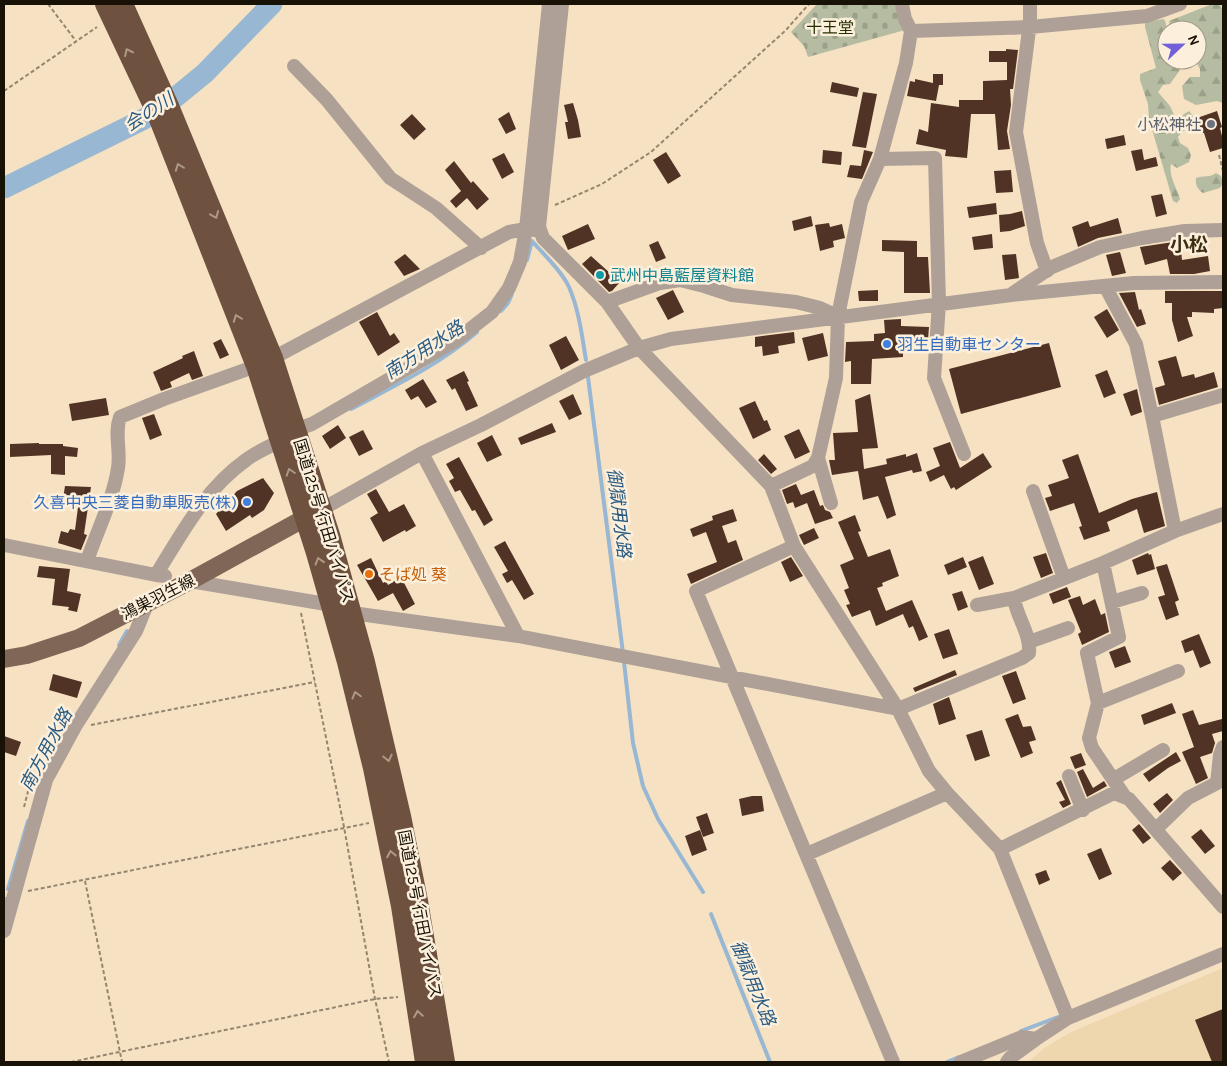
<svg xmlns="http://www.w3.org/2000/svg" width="1227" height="1066" viewBox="0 0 1227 1066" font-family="Karla,'Noto Sans JP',sans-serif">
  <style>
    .built { fill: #eed6af }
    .forest { fill: url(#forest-firs) }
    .cemetery { fill: url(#cemetery-stones) }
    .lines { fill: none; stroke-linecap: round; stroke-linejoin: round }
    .stream { stroke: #98b7d2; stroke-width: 4 }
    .river { stroke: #98b7d2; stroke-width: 21 }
    .building { fill: #503325 }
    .path { stroke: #94856f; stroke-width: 2; stroke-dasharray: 4 2.5; stroke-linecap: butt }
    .minor { stroke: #aea096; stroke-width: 14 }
    .major { stroke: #7f6656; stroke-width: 18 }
    .highway { stroke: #6e523f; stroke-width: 20 }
    .oneway { stroke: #ae9986 }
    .worship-dot { fill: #6b7280; stroke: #fcf0dd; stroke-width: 2 }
    .culture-dot { fill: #0f9aa8; stroke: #fcf0dd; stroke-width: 2 }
    .shop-dot { fill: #3f7fe0; stroke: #fcf0dd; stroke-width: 2 }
    .food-dot { fill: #e8710a; stroke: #fcf0dd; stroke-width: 2 }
    .labels { text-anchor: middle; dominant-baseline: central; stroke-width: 5; stroke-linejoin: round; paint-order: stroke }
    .park-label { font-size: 16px; fill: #272e01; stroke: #fcf0dd }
    .worship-label { font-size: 16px; fill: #5b616d; stroke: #fcf0dd; text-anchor: end }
    .culture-label { font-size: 16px; fill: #0d838f; stroke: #fcf0dd; text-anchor: start }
    .shop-label { font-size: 16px; fill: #366cbe; stroke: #fcf0dd; text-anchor: start }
    .street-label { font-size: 16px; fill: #181106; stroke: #fcf0dd }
    .food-label { font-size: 16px; fill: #c56008; stroke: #fcf0dd; text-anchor: start }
    .water-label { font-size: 18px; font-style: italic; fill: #2b5b81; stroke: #fcf0dd }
    .quarter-label { font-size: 19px; font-weight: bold; fill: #3e2e12; stroke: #fcf0dd }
  </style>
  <defs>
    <pattern id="forest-firs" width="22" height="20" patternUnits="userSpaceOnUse" patternTransform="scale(1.25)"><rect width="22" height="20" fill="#b5bca1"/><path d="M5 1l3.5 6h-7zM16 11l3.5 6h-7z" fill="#9ba189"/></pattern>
    <pattern id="cemetery-stones" width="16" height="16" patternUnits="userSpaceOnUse" patternTransform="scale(1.25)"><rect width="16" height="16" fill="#b5bca1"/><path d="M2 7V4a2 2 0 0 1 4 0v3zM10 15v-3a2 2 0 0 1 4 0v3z" fill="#9ba189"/></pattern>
  </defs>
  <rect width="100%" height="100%" fill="#f6e2c2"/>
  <path class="built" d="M1223,968V1062H1028L1046,1047L1071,1032Z"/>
  <path class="forest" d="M1212,4H1220L1223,11V103L1217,101L1196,105L1184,99L1182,86L1190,77H1200V69L1195,60H1197V30H1171L1169,21Z
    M1164,19C1169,27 1164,34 1160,42L1165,50L1167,49V60H1179L1180,70L1170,84L1163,85L1158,92L1170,106L1176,119L1189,111L1193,116L1194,124L1182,132L1178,137L1180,143L1188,148L1191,155L1189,162L1177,168L1171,164C1168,175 1177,188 1180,199L1177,203L1173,201L1149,119L1148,104L1140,80V74L1156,68L1145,27V22Z
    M1216,173L1221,176L1223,183L1220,188L1203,193C1197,189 1195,184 1196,178C1203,175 1210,178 1216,173Z"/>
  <path class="cemetery" d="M817,4H897L905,30L808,57L804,46L791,32Z"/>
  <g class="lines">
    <path class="stream" d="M532,241C544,255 561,270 569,287C579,310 582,336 586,360
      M527,260L532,241
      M501,311L508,303L512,294
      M588,377L623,653
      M351,409C394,386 439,365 477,332
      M119,645L127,631
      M624,662L633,743L643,786L658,819L703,892
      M8,889L28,821
      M4,906L6,899
      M711,914L770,1062
      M1021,1031L1061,1016
      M947,1062L959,1057"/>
    <path class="river" d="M4,188L144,119L177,96L205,73L272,4"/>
  </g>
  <path class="building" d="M1006,49L1018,50L1013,89H1010L1011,105L1007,131L1010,149L998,150L995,114H971L967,158L945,156L946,150L916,144L919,129L928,132L931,103L959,107V100H983V81L1007,80V62H989V51H1006Z
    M933,74H943V85H939L936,101L907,96L910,81L915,82V79L933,83Z
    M832,82L859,88L857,97L830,92Z
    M863,92L877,94L866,148L852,146Z
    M573,103L578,120L581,137L568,139L565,122H568L564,105Z
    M1217,111L1222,127L1220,128L1223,140V148L1210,152L1204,133H1202L1197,118Z
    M509,112L516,129L506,134L498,119Z
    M412,114L426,129L414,140L400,125Z
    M1124,135L1126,145L1107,149L1105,139Z
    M1142,149L1144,160L1156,157L1158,166L1136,171L1131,151Z
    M823,150L842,152L841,165L822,163Z
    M864,150L873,152L862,179L847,177L850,165L861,166Z
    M666,152L681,176L668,184L653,160Z
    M504,153L514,172L502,179L492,159Z
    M454,161L471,183L473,181L489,199L477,210L467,198L456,208L450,201L461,191L445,170Z
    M1011,170L1013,192L996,193L994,171Z
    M1162,194L1167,214L1156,217L1151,196Z
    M996,203L997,214L969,218L967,207Z
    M1022,211L1025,226L1010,231L1000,232L999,215L1010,214Z
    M811,216L813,226L794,231L792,221Z
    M1118,218L1122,233L1098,238L1078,247L1072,227L1088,221L1090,227Z
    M829,223L830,227L842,224L845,238L833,241L834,247L820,251L815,225Z
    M588,224L595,239L568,250L562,236Z
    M992,234L993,248L974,250L972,237Z
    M882,240L917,241V257H928L930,293H904V252L882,251Z
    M658,241L666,258L656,262L649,245Z
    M1180,241L1182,260L1208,256L1210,271L1194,274H1170L1167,259L1145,265L1140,247Z
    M1120,252L1126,273L1112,276L1106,255Z
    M405,254L420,269L404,276L394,262Z
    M1016,254L1019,278L1005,280L1002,255Z
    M591,256L620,282L612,291L609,292L582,264Z
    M673,290L684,312L668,320L656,298Z
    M878,290V301H859L858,291Z
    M1165,291H1223V308L1214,309V313L1192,312V317H1187L1193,336L1178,342L1172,320V303H1165Z
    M1135,292L1139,310L1141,309L1146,324L1137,327L1119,293Z
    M1107,309L1119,330L1107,338L1094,317Z
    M377,312L390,336L394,333L400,342L378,356L359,322Z
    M901,319V326L929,327L927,352L903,351V357L872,359L871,384H851V361L845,362L846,342L874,341V334L885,333L884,320Z
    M794,332L795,343L778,346L779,353L763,356L762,346L755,347V337Z
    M823,333L828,356L808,361L802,338Z
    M566,336L579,360L561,370L549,345Z
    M221,339L229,355L220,359L213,343Z
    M1049,343L1061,387L961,414L949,369Z
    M194,351L203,376L192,380L189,373L170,382L172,387L161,391L153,372L183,358L182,356Z
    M1176,356L1182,377L1194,374L1195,378L1214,372L1218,387L1159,405L1155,388L1165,385L1158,361Z
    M1107,370L1116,393L1104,398L1095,375Z
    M464,371L469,381L467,382L478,406L466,411L455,388L452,390L446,380Z
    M423,379L437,402L426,408L418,396L411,400L405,390Z
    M1137,389L1142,412L1131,416L1123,394Z
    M573,394L582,414L569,420L559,401Z
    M870,394L878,448L862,449L864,469L887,464L886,459L906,454V457L917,453L922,471L913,473L912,470L885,477L896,515L887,519L878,496L863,500L858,471L832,475L829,460H835L833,433L858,432L855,400Z
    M106,398L109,415L72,421L69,404Z
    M755,401L764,421L767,420L771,430L753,439L739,408Z
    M154,414L162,435L150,440L142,418Z
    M552,423L556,432L521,445L518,438Z
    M338,425L346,438L330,449L322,436Z
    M799,429L810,452L795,459L784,436Z
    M363,430L373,449L359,456L349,437Z
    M492,435L502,455L487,462L477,443Z
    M950,442L960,468L983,453L992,467L956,490L954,487L951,489L944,475L930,482L926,472L940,466L933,448Z
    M39,443V444H63V446L78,448L77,457L65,456V475L51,474V455L10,457V444Z
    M764,454L777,469L771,474L758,460Z
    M1078,454L1099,513L1132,499L1157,492L1165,526L1144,533L1137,509L1107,522L1110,531L1084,540L1079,527L1082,526L1074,503L1050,511L1045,498L1052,496L1048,485L1069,478L1062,460Z
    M459,457L493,520L484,526L475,510L472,511L460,490L455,492L449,481L454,478L446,464Z
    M263,478L274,493L264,510L252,518L250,515L226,531L216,514L237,491Z
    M796,484L801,495L814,490L820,506L823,505L825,510L830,512L833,518L815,524L807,503L795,508L793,502L787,504L782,490Z
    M65,486L91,487L84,534L87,535L81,550L58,543L61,531L68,533L70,529L75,530L79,500L63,499Z
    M376,489L389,512L404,504L416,526L406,532L405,530L383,542L370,518L378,513L367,494Z
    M733,509L737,521L722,526L728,543L736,540L743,560L691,584L687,574L717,562L706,532L693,537L690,529L713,520L712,516Z
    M855,515L861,531L858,532L868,557L890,549L899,576L882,583L883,586L877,588L886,611L912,600L928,637L919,641L913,626L909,628L903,614L876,626L870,610L852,617L846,605L850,604L844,590L849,588L840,565L854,559L838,522Z
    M814,528L819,538L804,545L799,535Z
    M505,541L534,594L524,600L512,580L507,583L502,574L508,571L494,547Z
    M1046,553L1053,573L1041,578L1033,557Z
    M1148,553L1149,555L1151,554L1155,569L1137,575L1132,560Z
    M983,556L994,584L979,590L968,562Z
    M791,557L803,576L790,582L781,562Z
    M963,557L967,567L948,575L944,565Z
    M371,558L383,583L386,581L388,585L401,577L415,604L403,611L393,593L378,601L357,565Z
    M1167,564L1179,600L1175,602L1179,615L1166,620L1158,597L1165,595L1156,567Z
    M39,566L70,569L67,591L81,594L77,612L68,610L69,607L52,605L55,579L37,577Z
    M1067,587L1071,597L1053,604L1049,594Z
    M962,591L968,607L958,611L952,594Z
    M1080,596L1083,605L1095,599L1101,615L1105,613L1109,632L1082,645L1078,634L1081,632L1068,600Z
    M949,629L958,654L943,659L934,634Z
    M1199,634L1211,663L1200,668L1193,650L1185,653L1181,641Z
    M1125,646L1131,662L1115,668L1109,652Z
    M955,670L957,675L915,692L913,688Z
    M1016,671L1026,699L1013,704L1002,676Z
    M53,674L82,682L77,698L49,690Z
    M949,697L956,719L939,725L933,704Z
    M1172,703L1176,713L1144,725L1141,715Z
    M1193,710L1199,725L1222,719L1223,724V731L1212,734L1215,743L1212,753L1200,757L1208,778L1196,784L1182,752L1194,747L1182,714Z
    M1018,714L1023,727L1031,726L1036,740L1029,742L1033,753L1021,758L1005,719Z
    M982,730L990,756L975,761L966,735Z
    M4,736L21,742L16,756L4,752Z
    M1176,752L1181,761L1168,768L1149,782L1143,774Z
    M1081,753L1086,765L1075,769L1070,757Z
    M1083,769L1093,788L1104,781L1107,786L1087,797L1077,772Z
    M1061,780L1071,804L1063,808L1059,802L1065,800L1056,783Z
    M1167,793L1173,800L1160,813L1153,804Z
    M752,796H762L764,811L742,816L739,799Z
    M707,813L714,833L703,837L696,817Z
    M1139,824L1151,838L1143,844L1132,830Z
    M1201,829L1215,846L1205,854L1191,837Z
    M700,830L707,850L692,856L685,836Z
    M1101,848L1112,874L1099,880L1087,854Z
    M1170,860L1182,873L1173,881L1161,868Z
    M1046,870L1050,880L1039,885L1035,874Z
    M1223,1009V1062H1212L1195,1020Z"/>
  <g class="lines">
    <path class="path" d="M48,4L76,41
      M4,91L97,27
      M1219,155L1223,171
      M555,205L602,184L651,152L785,31L809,4
      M301,613L344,827L375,999L389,1062
      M91,725L315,682
      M24,807L32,776L35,777
      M85,881L122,1062
      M28,891L369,823
      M71,1062L375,999L398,997"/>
    <path class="minor" d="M562,4L539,227L543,238L607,302L639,348L771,486L794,546L898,709L1022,658L1029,653C1031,634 1016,616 1014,598L1103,563L1175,531L1223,514
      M1030,4V22L1016,132L1037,243L1047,271
      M911,31L1030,27L1147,16L1180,4
      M294,66L327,100L390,178L436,208L481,248
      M880,159L935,158L939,303L934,378L964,454
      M1105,286L1136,344L1152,416L1175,531
      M1013,293L1052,267L1100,247L1142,238L1185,231L1223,230
      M607,302L660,283L680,280L704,286L732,295L796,302L820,308L837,316
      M273,358L509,232L526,229L535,230
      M1152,416L1223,395
      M297,429L312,424L455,341L492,312L509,288L520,262L526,229L549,4
      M422,453L518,636
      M818,458L831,503
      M771,486L813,466L818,458L836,378L838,316L861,202L880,159L906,63L911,31L905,19L902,4
      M1033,491L1064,578
      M315,513L422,453L481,425L584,371L639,348L671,339L1011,295L1134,283L1223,282
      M4,545L156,575
      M794,546L696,591L893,1062
      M87,561C97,531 113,500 118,468C121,451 114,434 120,417L164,399L256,366
      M1103,563L1119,637L1087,653L1098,703L1089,738L1092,748L1125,797
      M165,576L156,575C182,533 205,489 246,460C256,452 269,447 280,441
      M190,581L332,605
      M1112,602L1142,593
      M977,605L1014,598
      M352,613L518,636L898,709L929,771L947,793L1000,849L1068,1018
      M1029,642L1068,628
      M1098,703L1178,671
      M1069,776L1083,810
      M1114,779L1163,750
      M1156,829L1188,798L1217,783L1220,755L1223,747
      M1000,849L1114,793L1129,799L1223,907
      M807,854L947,793
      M4,931L46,780L76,725L136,631L147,604
      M961,1062L1022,1037L1036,1039
      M1007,1062L1010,1058L1036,1039L1068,1018L1223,954"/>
    <path class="major" d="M4,659L27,655L79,638L190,581L305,518"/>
    <path class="highway" d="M105,4L157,114L256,366L316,553L347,662L373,768L401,906L425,1062
      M123,4L169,106L273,358L330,535L365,662L401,816L418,901L445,1062"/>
  </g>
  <defs><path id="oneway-chevron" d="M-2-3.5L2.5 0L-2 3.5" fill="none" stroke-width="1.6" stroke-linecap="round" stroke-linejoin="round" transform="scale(1.25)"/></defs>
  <g class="oneway">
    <use href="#oneway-chevron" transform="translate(128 52) rotate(-115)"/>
    <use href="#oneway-chevron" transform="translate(179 167) rotate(-111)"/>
    <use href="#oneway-chevron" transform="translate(215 215) rotate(68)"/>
    <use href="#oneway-chevron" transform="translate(237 318) rotate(-111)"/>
    <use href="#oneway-chevron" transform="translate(290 472) rotate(-108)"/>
    <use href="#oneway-chevron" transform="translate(319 561) rotate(-107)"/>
    <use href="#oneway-chevron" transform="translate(356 695) rotate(-105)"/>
    <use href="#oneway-chevron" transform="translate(388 758) rotate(77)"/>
    <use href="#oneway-chevron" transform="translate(391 854) rotate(-101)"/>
    <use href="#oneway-chevron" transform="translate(418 1014) rotate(-99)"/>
  </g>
  <circle class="worship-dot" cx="1211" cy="124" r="5"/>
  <circle class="culture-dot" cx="600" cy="275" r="5"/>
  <g class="shop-dot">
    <circle cx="887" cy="344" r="5"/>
    <circle cx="247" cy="502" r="5"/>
  </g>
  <circle class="food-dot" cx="369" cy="574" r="5"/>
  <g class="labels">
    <g class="park-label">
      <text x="830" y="27">十王堂</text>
    </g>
    <g class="worship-label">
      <text x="1201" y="124">小松神社</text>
    </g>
    <g class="culture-label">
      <text x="610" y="275">武州中島藍屋資料館</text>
    </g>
    <g class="shop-label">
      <text x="897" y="344">羽生自動車センター</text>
      <text x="237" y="502" text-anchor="end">久喜中央三菱自動車販売(株)</text>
    </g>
    <g class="street-label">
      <text transform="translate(324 521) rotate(73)">国道125号 行田バイパス</text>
      <text transform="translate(158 597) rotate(-27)">鴻巣羽生線</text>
      <text transform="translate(420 914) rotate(79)">国道125号 行田バイパス</text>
    </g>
    <g class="food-label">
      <text x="379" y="574">そば処 葵</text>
    </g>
    <g class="water-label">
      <text transform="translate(149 112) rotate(-33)">会の川</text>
      <text transform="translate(424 350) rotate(-33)">南方用水路</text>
      <text transform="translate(619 513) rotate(83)">御獄用水路</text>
      <text transform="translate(46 750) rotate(-62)">南方用水路</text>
      <text transform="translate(753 983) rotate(68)">御獄用水路</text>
    </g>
    <g class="quarter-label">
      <text x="1189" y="245">小松</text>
    </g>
  </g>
  <rect width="1227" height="1066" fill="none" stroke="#181106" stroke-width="10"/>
  <g transform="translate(1182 45) rotate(68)"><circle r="24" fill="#fcf0dd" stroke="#a19787"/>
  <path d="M0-4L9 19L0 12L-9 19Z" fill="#7160da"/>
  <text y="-8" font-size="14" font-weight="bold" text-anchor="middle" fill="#181106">N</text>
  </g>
</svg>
